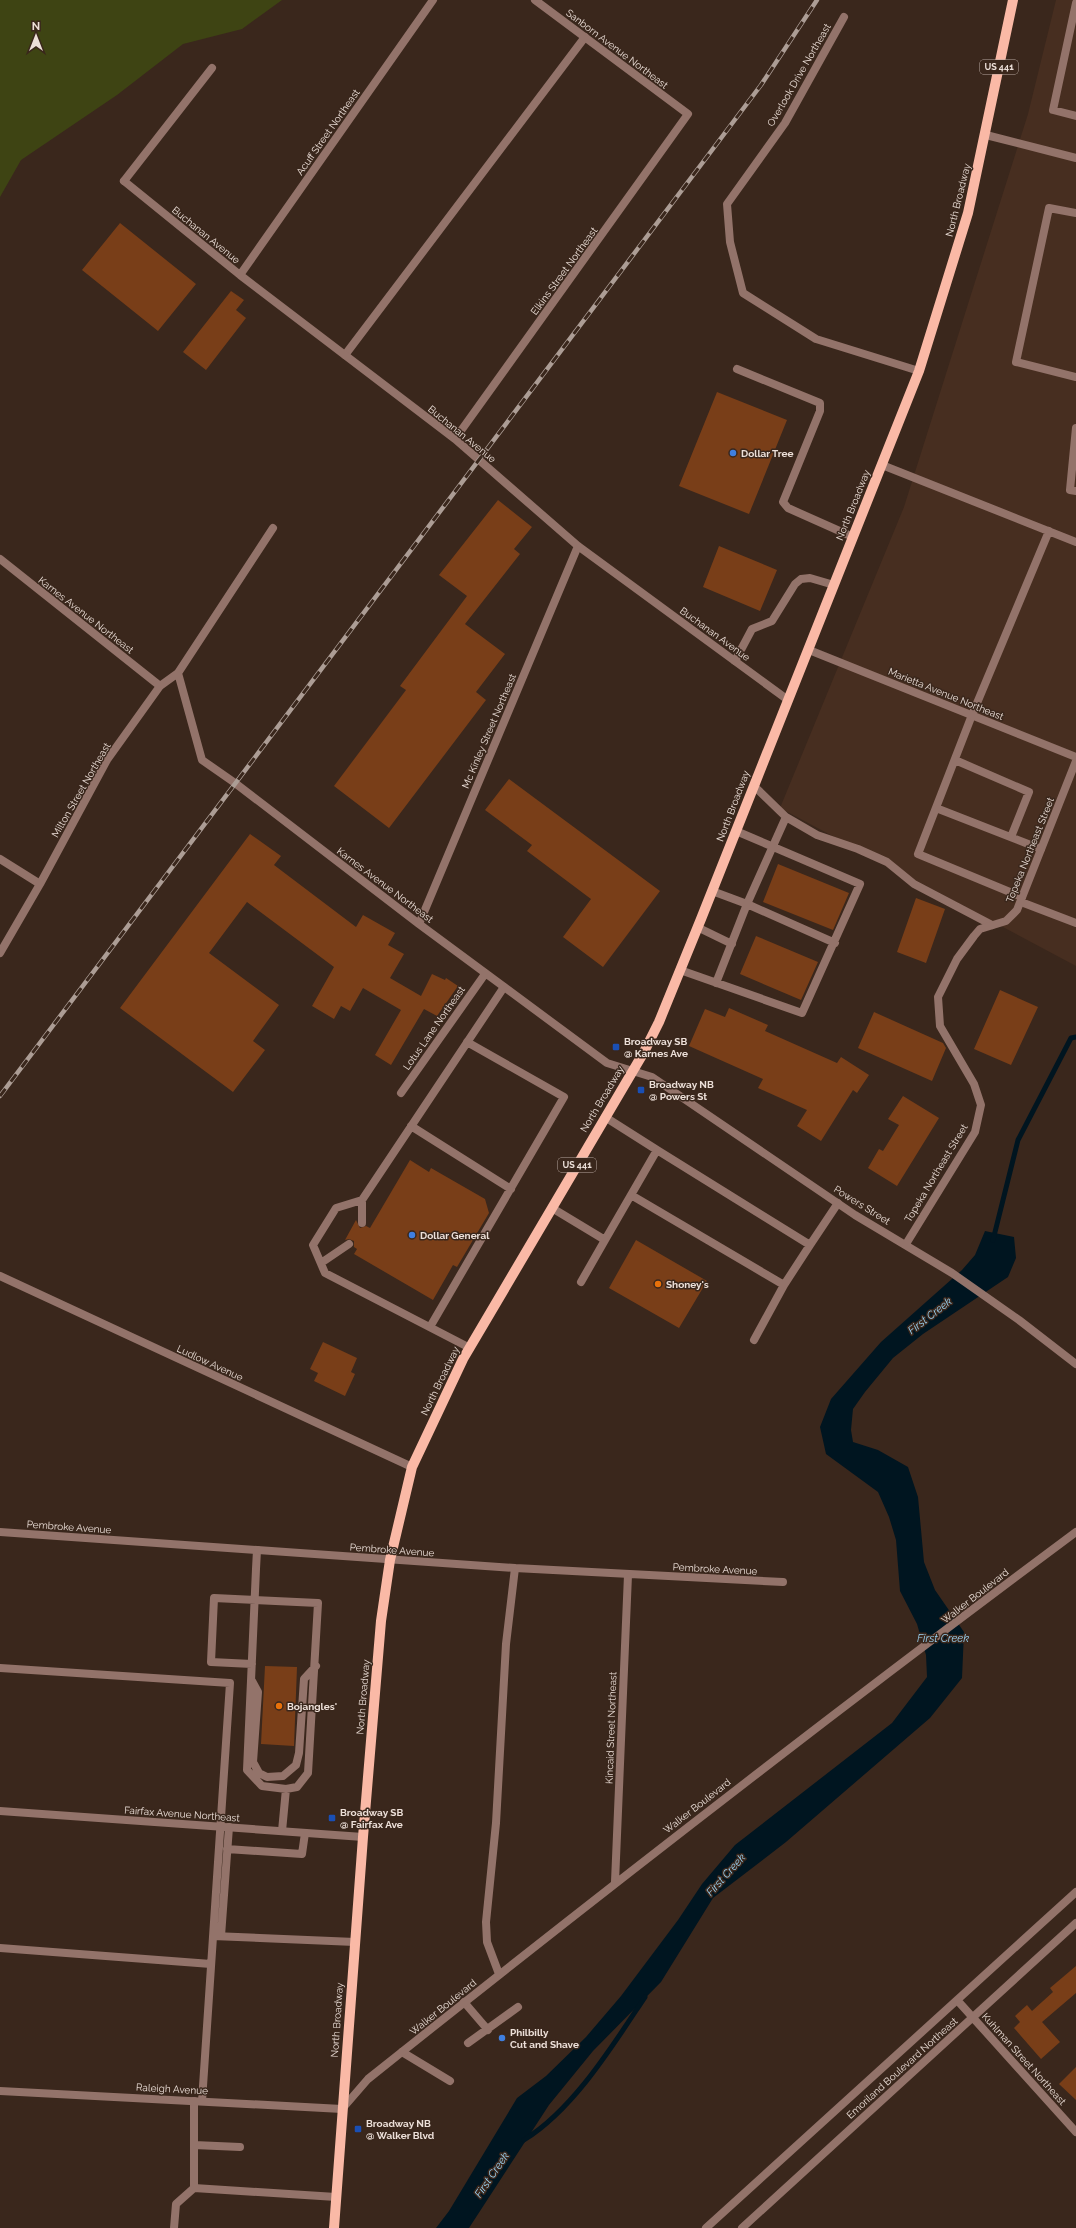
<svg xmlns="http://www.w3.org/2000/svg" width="1076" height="2228" viewBox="0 0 1076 2228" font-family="Raleway,sans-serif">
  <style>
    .built { fill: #472e20 }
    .green { fill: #3e4413 }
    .water { fill: #001520 }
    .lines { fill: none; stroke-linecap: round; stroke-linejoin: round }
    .stream { stroke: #001520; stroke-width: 5 }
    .building { fill: #793e18 }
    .lane { stroke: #93736a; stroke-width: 8 }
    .street { stroke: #93736a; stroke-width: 8 }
    .primary { stroke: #fab9a6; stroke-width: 10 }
    .rail-casing { stroke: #ac9d95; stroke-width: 4.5 }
    .rail { stroke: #3a271c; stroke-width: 3; stroke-dasharray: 9; stroke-linecap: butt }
    .shop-dot { fill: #3f7fe0; stroke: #3a271c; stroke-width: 1.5 }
    .transit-dot { fill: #1a4fb4; stroke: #3a271c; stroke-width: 1.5 }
    .food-dot { fill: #e8710a; stroke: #3a271c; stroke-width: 1.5 }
    .labels { text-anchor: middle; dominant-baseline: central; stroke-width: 3; stroke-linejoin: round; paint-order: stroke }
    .shield { fill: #3a271c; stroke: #b7a8a0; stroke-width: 1 }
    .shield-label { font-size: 9px; font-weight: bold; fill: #ecdfd8 }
    .street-label { font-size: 10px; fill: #ecdfd8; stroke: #3a271c }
    .poi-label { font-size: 10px; font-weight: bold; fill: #ecdfd8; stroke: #3a271c; text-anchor: start }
    .water-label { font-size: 11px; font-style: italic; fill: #9ad4f5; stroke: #3a271c }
  </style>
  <rect width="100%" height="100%" fill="#3a271c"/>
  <path class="built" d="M1056,0H1076V966L780,808L904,507L1028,114Z"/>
  <path class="green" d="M0,0H282L242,29L183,44L117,95L21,160L0,197Z"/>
  <path class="water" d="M985,1231L1014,1237L1016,1258L1008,1277L923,1334L893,1358L865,1392L853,1409L851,1430L853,1442L878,1450L908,1467L918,1497L924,1562L935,1590L964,1632L962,1678L930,1718L786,1842L713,1898L661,1982L593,2051L549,2105L469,2228H436L449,2211L517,2098L546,2076L586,2037L621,1996L678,1920L702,1884L735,1845L892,1723L927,1677L926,1655L917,1624L900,1591L896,1540L889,1517L878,1492L826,1454L820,1427L831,1399L881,1342L962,1270L975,1255Z"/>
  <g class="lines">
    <path class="stream" d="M993,1240L1018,1140L1071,1038L1076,1037
      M524,2140C574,2109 613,2045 645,1997"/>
  </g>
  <path class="building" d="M120,223L196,284L158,331L82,270Z
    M231,291L244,300L236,310L246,318L206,370L183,352Z
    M717,392L787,420L749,514L679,486Z
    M498,500L532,527L514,549L520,554L465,624L505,654L476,692L486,700L389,828L334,786L406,690L400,686L467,596L439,575Z
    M719,546L777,570L760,611L703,587Z
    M509,779L660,891L603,967L563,937L591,899L527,851L532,845L485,810Z
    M250,834L281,856L274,865L356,927L363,915L395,933L388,945L404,954L390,978L421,996L432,974L445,980L446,978L458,986L437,1016L424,1009L391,1065L375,1055L401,1010L363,988L350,1011L341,1006L334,1019L312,1006L334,967L247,902L209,953L279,1005L253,1041L265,1050L233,1092L120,1008Z
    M778,864L849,893L833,930L763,902Z
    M916,898L945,909L926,963L897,952Z
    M756,936L818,962L801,1000L740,974Z
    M1000,990L1038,1007L1011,1065L974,1049Z
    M729,1008L768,1025L765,1031L837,1063L841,1057L869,1075L857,1093L853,1090L821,1141L797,1126L807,1110L758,1088L763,1079L689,1046L705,1009L725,1017Z
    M874,1012L943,1043L946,1048L932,1081L858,1048Z
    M903,1096L939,1118L897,1186L868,1168L879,1149L883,1151L899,1125L888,1119Z
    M410,1160L429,1172L431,1168L485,1199L489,1213L457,1267L453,1265L433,1300L354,1254L357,1249L354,1247V1241L349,1239L345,1240L356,1220L360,1228L366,1226L370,1228Z
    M636,1240L707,1281L679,1328L609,1288Z
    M323,1342L357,1358L351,1372L355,1374L345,1396L314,1381L318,1373L310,1369Z
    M265,1666L297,1667L294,1746L261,1744Z
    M1076,1966V1993L1042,2022L1060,2042L1041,2059L1014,2028L1020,2022L1015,2016L1027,2005L1032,2011L1053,1992L1050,1988Z
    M1076,2067V2100L1059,2084Z"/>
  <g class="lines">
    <path class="lane" d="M1076,3L1053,110L1076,116
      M986,135L1076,158
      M124,181L212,68
      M1076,213L1049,208L1016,362L1076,377
      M345,355L585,37
      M737,369L820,403V411L783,502L788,508L853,537
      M1076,428L1070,490L1076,491
      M882,465L1076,542
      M735,661L752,629L772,621L795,584L801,579L810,578L834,585
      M955,760L1029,792L1011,837
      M754,786L786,817L747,904L835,943
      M936,808L1041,849
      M786,817L817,835L858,849L887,862L914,884L992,925
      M712,891L747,904L716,983
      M1022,897L918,854L972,715L1049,531
      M1021,902L1076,923
      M697,927L732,944
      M680,970L802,1013L860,884L736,831
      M605,1117L657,1150
      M411,1126L511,1189
      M631,1195L784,1285L810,1245
      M552,1208L605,1240L581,1282
      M362,1223V1200
      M605,1240L657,1150L810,1245L838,1203
      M321,1263L349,1244
      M430,1327L564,1097L467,1042
      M754,1340L784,1285
      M470,1348L325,1273L313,1245L336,1208L362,1200L504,987
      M252,1664L211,1662L214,1598L318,1603L308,1773L297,1787L286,1789L262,1786L247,1770C251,1696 253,1623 257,1550
      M0,1668L230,1683L202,2101
      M252,1681L258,1692L253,1762L259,1773L267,1777L283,1776L296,1765L299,1753L304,1679L316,1666
      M282,1831L286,1789
      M227,1849L302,1854L305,1833
      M213,1936L355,1942
      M221,1936L229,1827
      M0,1948L211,1964
      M464,2002L488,2030
      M468,2043L518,2007
      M402,2052L450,2081
      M194,2101V2188L336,2197
      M194,2145L240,2147
      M174,2228L176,2204L194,2188"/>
    <path class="street" d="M844,17L785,123L727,204L730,242L743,293L816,339L919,371
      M124,181L240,275L455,439L578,546L788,700
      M240,275L433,0
      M455,439L688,114L535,0
      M0,559L160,686
      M809,650L1076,757
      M178,673L202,760L235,783L419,924L607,1063L652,1077L855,1215L952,1273L1019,1320L1076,1364
      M0,859L40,884
      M419,924L578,546
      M0,953L40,884L107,760L160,686L178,673L273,528
      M401,1093L485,974
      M906,1244L975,1132L981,1105L974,1084L940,1026L938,997L957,959L974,936L980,929L1006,921L1017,910L1076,761
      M0,1276L412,1467
      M0,1532L515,1568L783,1582
      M0,1811L363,1837
      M615,1882L628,1575
      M499,1974L487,1942L486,1922L496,1823L506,1644L515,1568
      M957,2000L1076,2132
      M0,2091L342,2109L368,2079C601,1893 837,1710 1076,1532
      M706,2228L1076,1892
      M742,2228L1076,1923"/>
    <path class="primary" d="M334,2228L363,1837L381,1621L390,1560L412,1467L463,1359L644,1052L659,1022L701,919L919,371L968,213L1013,0"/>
    <defs>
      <path id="rail" d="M0,1096L761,85L817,0"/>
    </defs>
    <use href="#rail" class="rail-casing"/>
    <use href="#rail" class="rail"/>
  </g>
  <g class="shop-dot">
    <circle cx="733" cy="453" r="4"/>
    <circle cx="412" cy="1235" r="4"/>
    <circle cx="502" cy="2038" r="4"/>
  </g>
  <g class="transit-dot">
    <rect x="612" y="1043" width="8" height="8" rx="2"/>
    <rect x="637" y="1086" width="8" height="8" rx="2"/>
    <rect x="328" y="1814" width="8" height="8" rx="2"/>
    <rect x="354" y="2125" width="8" height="8" rx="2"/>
  </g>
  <g class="food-dot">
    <circle cx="658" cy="1284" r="4"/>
    <circle cx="279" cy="1706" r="4"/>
  </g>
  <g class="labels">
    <g class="shield">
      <rect x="980" y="60" width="38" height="14" rx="3"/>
      <rect x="558" y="1158" width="38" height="14" rx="3"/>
    </g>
    <g class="shield-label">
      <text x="999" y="67">US 441</text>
      <text x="577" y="1165">US 441</text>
    </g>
    <g class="street-label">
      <text transform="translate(617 49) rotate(37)">Sanborn Avenue Northeast</text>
      <text transform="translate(799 75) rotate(-60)">Overlook Drive Northeast</text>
      <text transform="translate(328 132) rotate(-55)">Acuff Street Northeast</text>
      <text transform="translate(958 200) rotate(-76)">North Broadway</text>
      <text transform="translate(206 235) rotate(39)">Buchanan Avenue</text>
      <text transform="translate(564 271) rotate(-54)">Elkins Street Northeast</text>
      <text transform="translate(462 434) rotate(39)">Buchanan Avenue</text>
      <text transform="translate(853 505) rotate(-68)">North Broadway</text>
      <text transform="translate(86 615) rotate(38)">Karnes Avenue Northeast</text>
      <text transform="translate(715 634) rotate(36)">Buchanan Avenue</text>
      <text transform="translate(946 694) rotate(22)">Marietta Avenue Northeast</text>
      <text transform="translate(489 731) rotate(-67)">Mc Kinley Street Northeast</text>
      <text transform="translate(81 790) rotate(-60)">Milton Street Northeast</text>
      <text transform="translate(733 806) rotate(-69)">North Broadway</text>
      <text transform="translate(1030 850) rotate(-68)">Topeka Northeast Street</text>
      <text transform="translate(385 885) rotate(37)">Karnes Avenue Northeast</text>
      <text transform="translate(434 1028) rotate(-55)">Lotus Lane Northeast</text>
      <text transform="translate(602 1099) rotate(-59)">North Broadway</text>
      <text transform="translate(936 1173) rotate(-59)">Topeka Northeast Street</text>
      <text transform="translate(862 1205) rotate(32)">Powers Street</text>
      <text transform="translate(210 1363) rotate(25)">Ludlow Avenue</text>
      <text transform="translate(440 1381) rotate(-64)">North Broadway</text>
      <text transform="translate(69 1527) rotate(4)">Pembroke Avenue</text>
      <text transform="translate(392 1550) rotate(4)">Pembroke Avenue</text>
      <text transform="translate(715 1569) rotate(3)">Pembroke Avenue</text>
      <text transform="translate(975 1596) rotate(-38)">Walker Boulevard</text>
      <text transform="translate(363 1697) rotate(-85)">North Broadway</text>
      <text transform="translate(611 1728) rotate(-88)">Kincaid Street Northeast</text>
      <text transform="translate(697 1806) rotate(-38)">Walker Boulevard</text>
      <text transform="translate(182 1814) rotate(4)">Fairfax Avenue Northeast</text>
      <text transform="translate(443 2007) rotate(-39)">Walker Boulevard</text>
      <text transform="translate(337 2020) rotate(-86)">North Broadway</text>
      <text transform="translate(1024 2059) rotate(48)">Kuhlman Street Northeast</text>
      <text transform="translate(902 2068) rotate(-42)">Emoriland Boulevard Northeast</text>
      <text transform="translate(172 2089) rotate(3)">Raleigh Avenue</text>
    </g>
    <g class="poi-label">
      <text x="741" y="453">Dollar Tree</text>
      <text x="624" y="1041">Broadway SB<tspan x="624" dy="12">@ Karnes Ave</tspan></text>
      <text x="649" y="1084">Broadway NB<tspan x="649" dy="12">@ Powers St</tspan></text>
      <text x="420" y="1235">Dollar General</text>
      <text x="666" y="1284">Shoney's</text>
      <text x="287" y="1706">Bojangles'</text>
      <text x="340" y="1812">Broadway SB<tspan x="340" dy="12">@ Fairfax Ave</tspan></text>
      <text x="510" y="2032">Philbilly<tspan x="510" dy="12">Cut and Shave</tspan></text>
      <text x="366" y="2123">Broadway NB<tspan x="366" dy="12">@ Walker Blvd</tspan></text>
    </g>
    <g class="water-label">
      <text transform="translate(930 1316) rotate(-38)">First Creek</text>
      <text x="943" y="1638">First Creek</text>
      <text transform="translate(726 1875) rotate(-48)">First Creek</text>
      <text transform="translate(492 2175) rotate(-56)">First Creek</text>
    </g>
  </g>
  <g transform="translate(36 36)" stroke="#3a271c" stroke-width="3" paint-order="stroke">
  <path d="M0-3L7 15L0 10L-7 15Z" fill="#ecdfd8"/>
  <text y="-6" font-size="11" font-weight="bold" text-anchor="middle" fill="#ecdfd8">N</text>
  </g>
</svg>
